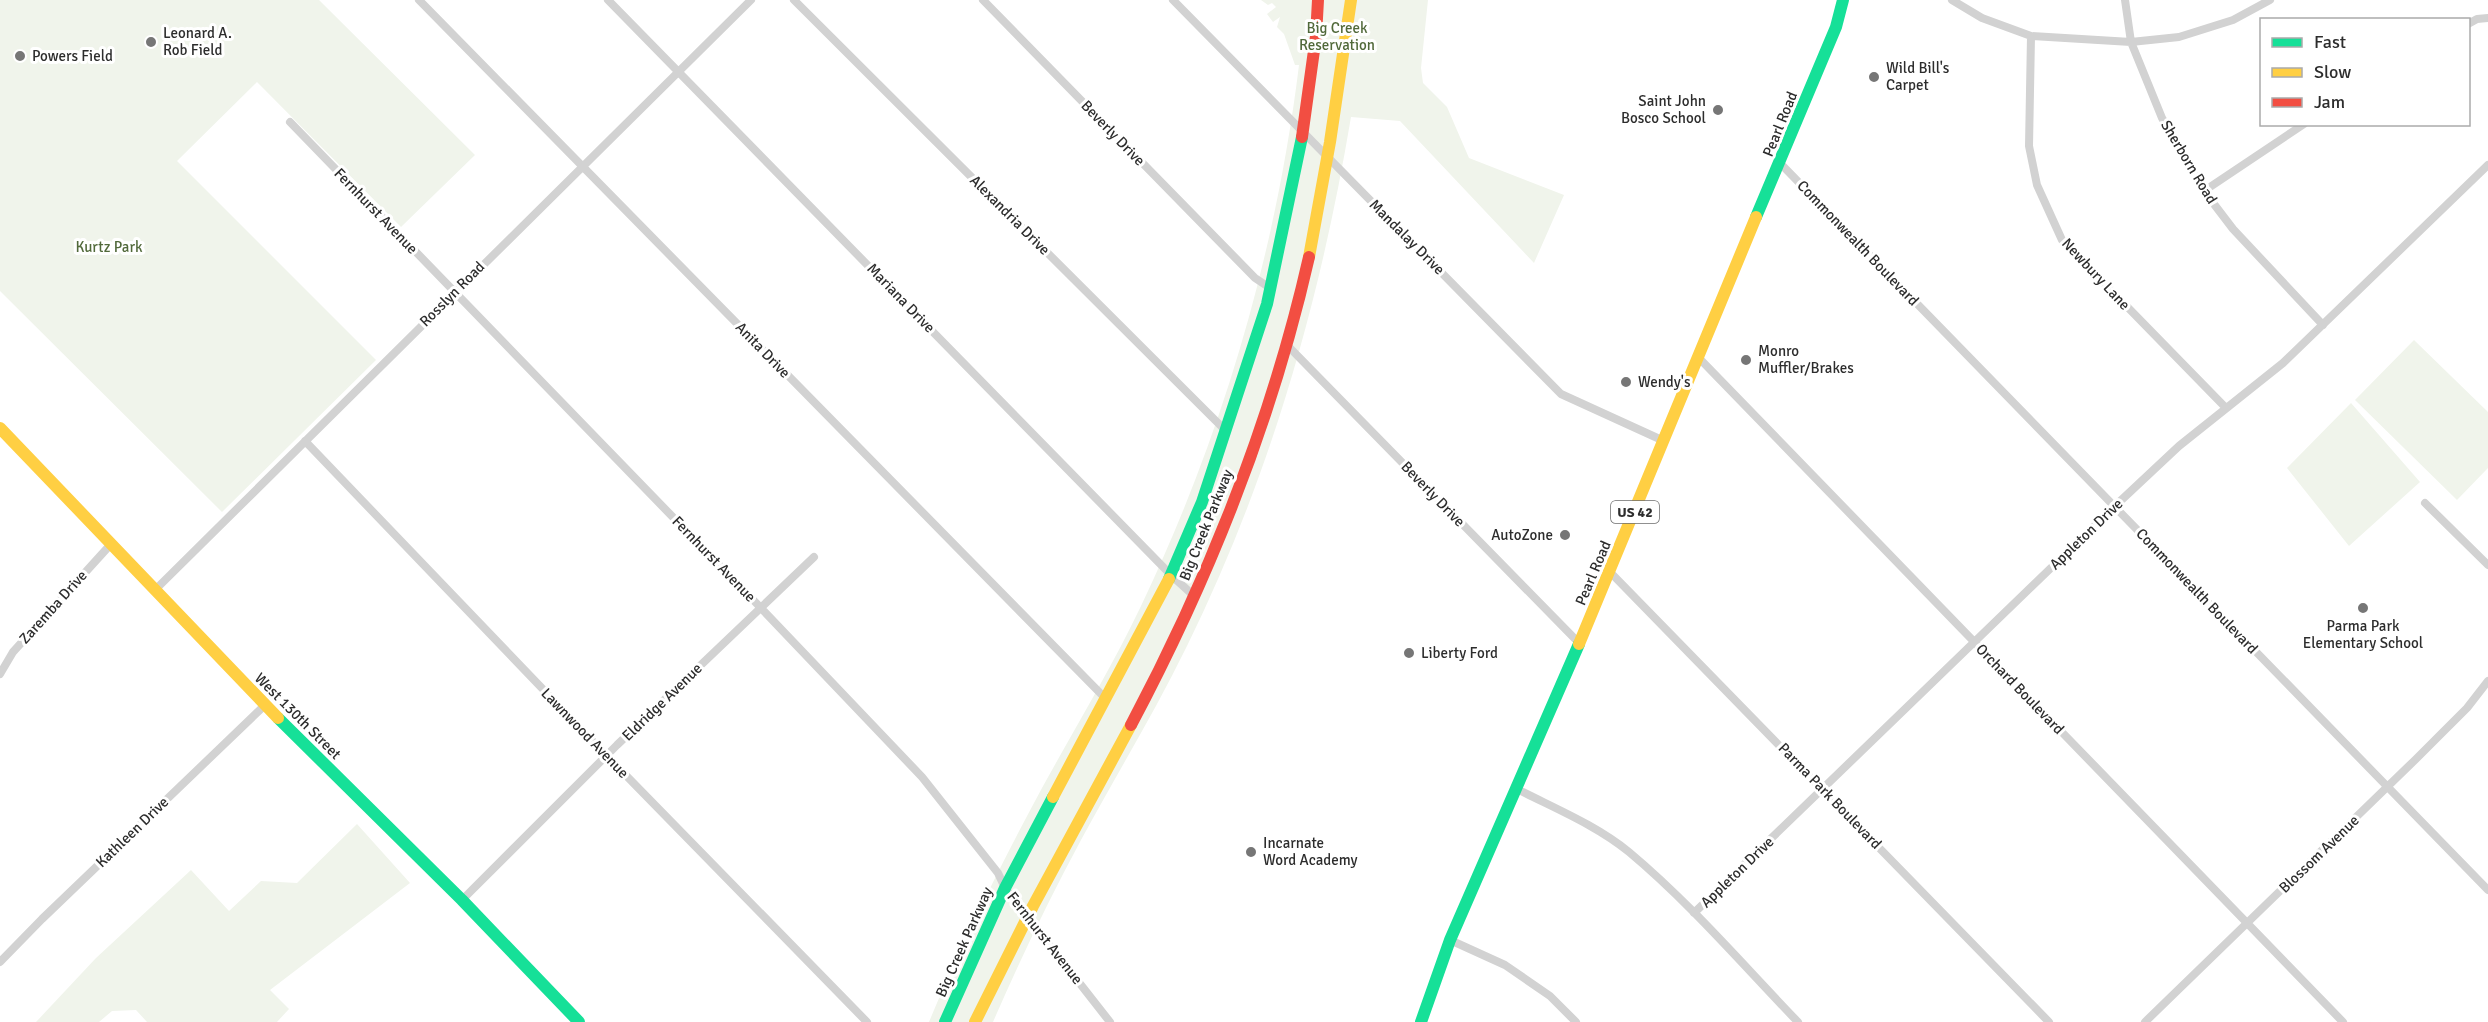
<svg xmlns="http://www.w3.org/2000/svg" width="2488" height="1022" viewBox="0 0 2488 1022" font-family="Signika,sans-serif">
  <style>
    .green { fill: #f0f4eb }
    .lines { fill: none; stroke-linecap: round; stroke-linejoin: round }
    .street { stroke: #d2d2d2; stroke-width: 8 }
    .fast { stroke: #16e098; stroke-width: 12 }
    .slow { stroke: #ffcf43; stroke-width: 12 }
    .jam { stroke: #f24e42; stroke-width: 12 }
    .poi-dot { fill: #767676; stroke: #fff; stroke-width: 2 }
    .labels { text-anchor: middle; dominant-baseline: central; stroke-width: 6; stroke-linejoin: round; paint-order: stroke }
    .shield { fill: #fff; stroke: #6c6c6c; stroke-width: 1.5 }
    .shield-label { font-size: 14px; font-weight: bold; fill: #2d2d2d }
    .park-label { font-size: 15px; fill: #51693a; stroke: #fff }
    .poi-label { font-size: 15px; fill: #2d2d2d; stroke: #fff; text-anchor: start }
    .street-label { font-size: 15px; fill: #2d2d2d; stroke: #fff }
  </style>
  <rect width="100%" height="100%" fill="#fff"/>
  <path class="green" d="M0,0H319L475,155L401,227L257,82L177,161L376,360L222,512L0,291Z
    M1261,0H1428L1421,68L1423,83L1447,107L1469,158L1564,195L1534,263L1400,121L1351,117C1320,302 1270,477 1187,646C1155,712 1116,775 1081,840C1049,899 1020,960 993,1022H929C962,942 1001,864 1042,788C1075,728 1111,669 1141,606C1222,436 1276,253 1299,65H1295L1284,34L1277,27L1280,17L1273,22L1267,14L1276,7L1272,3L1268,5Z
    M2414,340L2488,412V468L2457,500L2355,400Z
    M2351,403L2420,482L2349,546L2287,468Z
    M357,824L410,883L270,990L289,1009L277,1022H147L136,1010L112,1011L99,1022H36L96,958L191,870L229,911L261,881L297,883Z"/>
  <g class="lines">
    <path class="street" d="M419,0L1106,699
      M608,0L1171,575L1194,596
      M794,0L1225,430
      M983,0L1255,278L1270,288
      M1173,0L1561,394L1664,441
      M1952,0L1982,18L2031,36L2131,42L2179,37L2233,20L2270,0
      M2125,0L2131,42L2162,118L2204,191L2233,229L2323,325
      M2468,24L2477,19L2488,18
      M2031,36L2029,146L2037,185L2062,240L2226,408
      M290,122L760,607L922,777L998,873L1005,888L1110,1022
      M1780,163L2488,890
      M2204,191L2304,124
      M1287,345L1579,643
      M1697,356L2343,1022
      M305,441L607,756L867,1022
      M2425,503L2488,565
      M1610,572L2049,1022
      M155,590L751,0
      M0,674L13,652L111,544
      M1517,789C1554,808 1596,825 1629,852C1690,903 1743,965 1798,1022
      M462,900L617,745L814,557
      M1694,913L2115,506L2179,446L2283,363L2488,165
      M1450,940L1505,965L1550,996L1576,1022
      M0,962L42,919L265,705
      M2145,1022L2415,760L2467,708L2488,681"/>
    <path class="fast" d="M1756,217L1836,27L1843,0
      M1169,579L1202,502L1267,304L1302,137
      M278,718L462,900L579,1022
      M945,1022L1005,888L1053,797
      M1421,1022L1450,940L1579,644"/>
    <path class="slow" d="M1309,257L1330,142L1351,0
      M0,428L278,718
      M1579,644L1756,217
      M1053,797L1169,579
      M975,1022L1033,906L1131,725"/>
    <path class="jam" d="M1302,137L1316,36L1318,0
      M1131,725C1209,578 1272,420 1309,257"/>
  </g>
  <g class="poi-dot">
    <circle cx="151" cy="42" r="6"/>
    <circle cx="20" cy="56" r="6"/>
    <circle cx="1874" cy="77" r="6"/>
    <circle cx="1718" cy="110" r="6"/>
    <circle cx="1746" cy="360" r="6"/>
    <circle cx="1626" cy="382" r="6"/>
    <circle cx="1565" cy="535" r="6"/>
    <circle cx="2363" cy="608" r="6"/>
    <circle cx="1409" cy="653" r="6"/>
    <circle cx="1251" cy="852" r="6"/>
  </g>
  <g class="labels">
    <rect class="shield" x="1611" y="501" width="48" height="22" rx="4.5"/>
    <g class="shield-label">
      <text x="1635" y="512">US 42</text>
    </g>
    <g class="park-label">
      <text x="1337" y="28">Big Creek<tspan x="1337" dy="17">Reservation</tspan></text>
      <text x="109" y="247">Kurtz Park</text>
    </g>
    <g class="poi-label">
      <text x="163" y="33">Leonard A.<tspan x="163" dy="17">Rob Field</tspan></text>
      <text x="32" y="56">Powers Field</text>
      <text x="1886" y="68">Wild Bill's<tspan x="1886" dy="17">Carpet</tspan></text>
      <text x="1706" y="101" text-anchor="end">Saint John<tspan x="1706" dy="17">Bosco School</tspan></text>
      <text x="1758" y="351">Monro<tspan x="1758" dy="17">Muffler/Brakes</tspan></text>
      <text x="1638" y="382">Wendy's</text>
      <text x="1553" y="535" text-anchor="end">AutoZone</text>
      <text x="2363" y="626" text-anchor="middle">Parma Park<tspan x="2363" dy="17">Elementary School</tspan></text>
      <text x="1421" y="653">Liberty Ford</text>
      <text x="1263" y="843">Incarnate<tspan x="1263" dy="17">Word Academy</tspan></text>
    </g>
    <g class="street-label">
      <text transform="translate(1780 124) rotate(-68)">Pearl Road</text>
      <text transform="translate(1113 133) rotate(46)">Beverly Drive</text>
      <text transform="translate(2189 162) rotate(59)">Sherborn Road</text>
      <text transform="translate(376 211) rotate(46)">Fernhurst Avenue</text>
      <text transform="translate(1010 215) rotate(45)">Alexandria Drive</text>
      <text transform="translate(1407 237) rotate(45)">Mandalay Drive</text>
      <text transform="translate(1858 243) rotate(46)">Commonwealth Boulevard</text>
      <text transform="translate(2096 274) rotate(47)">Newbury Lane</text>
      <text transform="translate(452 294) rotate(-45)">Rosslyn Road</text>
      <text transform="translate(901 298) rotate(46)">Mariana Drive</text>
      <text transform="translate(763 350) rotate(46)">Anita Drive</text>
      <text transform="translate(1433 494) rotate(46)">Beverly Drive</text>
      <text transform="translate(1206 525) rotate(-68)">Big Creek Parkway</text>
      <text transform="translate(2086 534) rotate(-44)">Appleton Drive</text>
      <text transform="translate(714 559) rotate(46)">Fernhurst Avenue</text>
      <text transform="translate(1593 573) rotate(-67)">Pearl Road</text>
      <text transform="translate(2197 591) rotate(46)">Commonwealth Boulevard</text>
      <text transform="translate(53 607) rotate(-48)">Zaremba Drive</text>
      <text transform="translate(2020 689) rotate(46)">Orchard Boulevard</text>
      <text transform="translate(662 702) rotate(-44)">Eldridge Avenue</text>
      <text transform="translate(298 716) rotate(45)">West 130th Street</text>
      <text transform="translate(585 733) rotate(46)">Lawnwood Avenue</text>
      <text transform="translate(1830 796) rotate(46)">Parma Park Boulevard</text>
      <text transform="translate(132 832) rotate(-44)">Kathleen Drive</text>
      <text transform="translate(2319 854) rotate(-44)">Blossom Avenue</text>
      <text transform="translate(1737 872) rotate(-44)">Appleton Drive</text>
      <text transform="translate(1045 938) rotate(52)">Fernhurst Avenue</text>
      <text transform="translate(964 942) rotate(-66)">Big Creek Parkway</text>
    </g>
  </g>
  <rect x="2260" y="18" width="210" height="108" fill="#ffffff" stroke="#ababab" stroke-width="1.5"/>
  <rect x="2272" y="38" width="30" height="9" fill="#16e098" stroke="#ababab" stroke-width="1.5"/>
  <text x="2314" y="48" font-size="18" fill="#2d2d2d">Fast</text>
  <rect x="2272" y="68" width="30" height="9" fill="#ffcf43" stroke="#ababab" stroke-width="1.5"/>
  <text x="2314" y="78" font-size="18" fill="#2d2d2d">Slow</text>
  <rect x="2272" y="98" width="30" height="9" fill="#f24e42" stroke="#ababab" stroke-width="1.5"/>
  <text x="2314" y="108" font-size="18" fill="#2d2d2d">Jam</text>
</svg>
